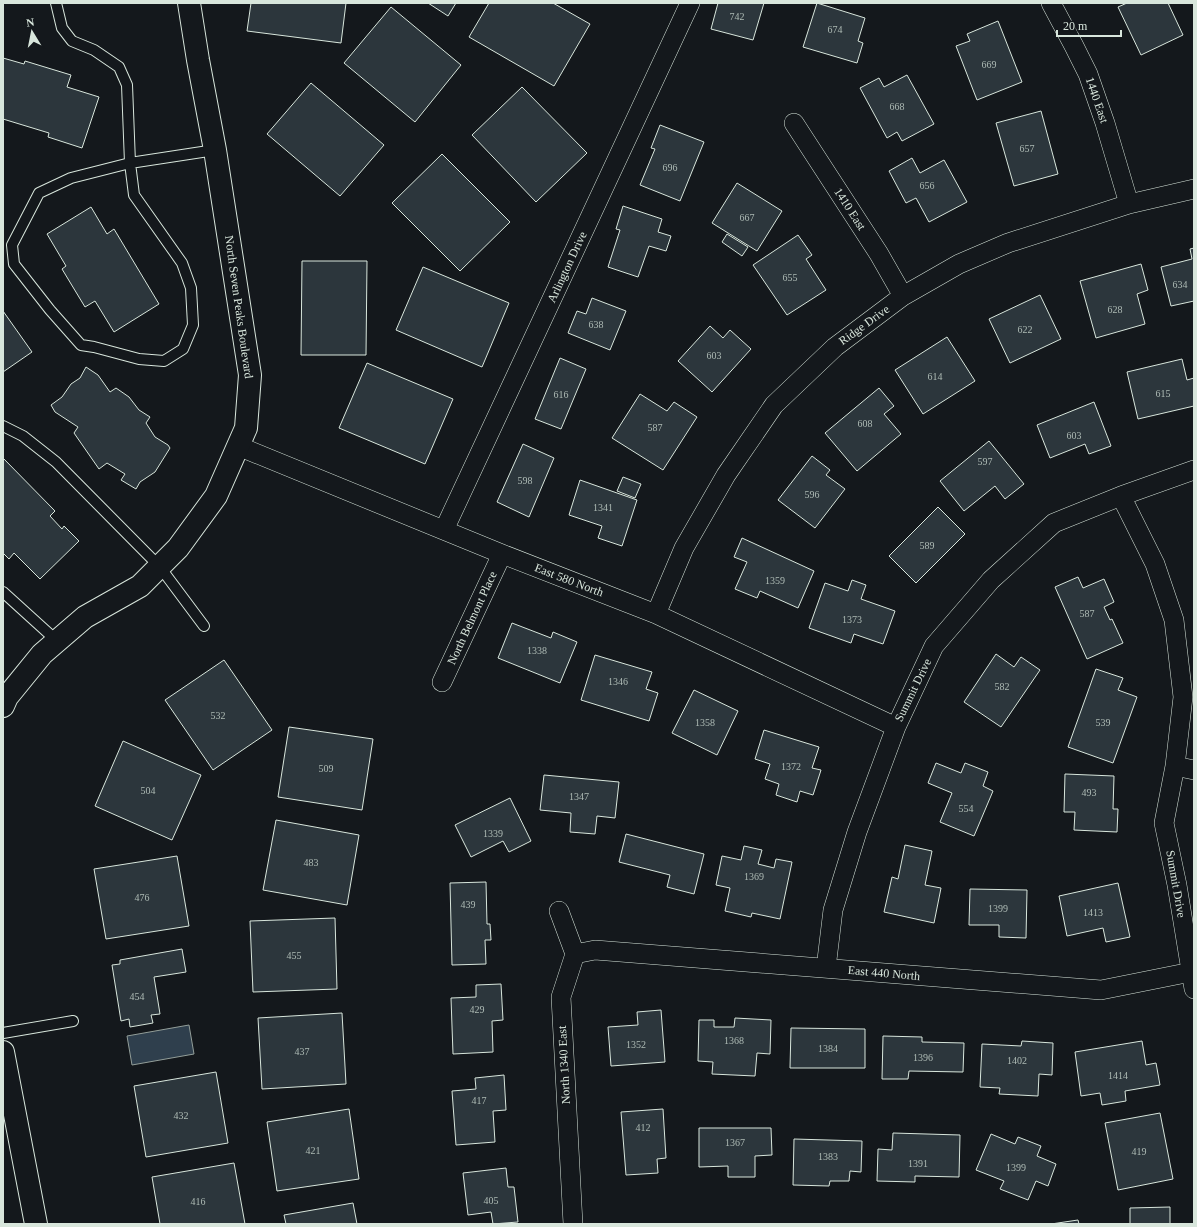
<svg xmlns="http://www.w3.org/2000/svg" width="1197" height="1227" viewBox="0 0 1197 1227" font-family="Georgia,serif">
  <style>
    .water { fill: #2f3f4d; stroke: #939e99 }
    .building { fill: #2c363c; stroke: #d8e6dc }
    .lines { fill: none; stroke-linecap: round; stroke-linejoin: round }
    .lane-casing { stroke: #d8e6dc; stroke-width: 12 }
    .street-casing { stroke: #d8e6dc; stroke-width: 20 }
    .secondary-casing { stroke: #d8e6dc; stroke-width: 24 }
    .lane { stroke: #14181c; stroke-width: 10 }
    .street { stroke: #14181c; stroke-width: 19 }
    .secondary { stroke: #14181c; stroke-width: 22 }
    .labels { text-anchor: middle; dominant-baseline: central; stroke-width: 3; stroke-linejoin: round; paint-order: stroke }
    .number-label { font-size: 10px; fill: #adbab4 }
    .street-label { font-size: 12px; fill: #d8e6dc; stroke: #14181c }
  </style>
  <rect width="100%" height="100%" fill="#14181c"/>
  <path class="water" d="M189,1025L194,1054L132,1065L127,1036Z"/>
  <path class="building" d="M251,3H346L341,43L247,31Z
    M428,3H456L448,16Z
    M489,3H553L590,24L554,86L469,37Z
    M718,3H764L753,40L711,29Z
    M817,3L865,18L858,41L863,43L857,63L803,47Z
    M1127,3H1168L1183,35L1141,55L1118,7Z
    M391,7L461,65L415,122L344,63Z
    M998,21L1022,82L977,100L956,46L970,41L967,34Z
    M3,58L24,64L25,61L71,75L67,87L99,97L82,148L48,137L49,133L3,119Z
    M907,75L934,124L902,141L897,132L887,138L860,88L879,78L884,87Z
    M311,83L384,145L340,196L267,134Z
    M522,87L587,153L536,202L472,135Z
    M1041,111L1058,174L1014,186L996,123Z
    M660,125L704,142L680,201L640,185L655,149L651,148Z
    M442,154L510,222L460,271L392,203Z
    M912,158L920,173L944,160L967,202L929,222L916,198L906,203L889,171Z
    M737,183L782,211L757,251L712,223Z
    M623,206L662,219L658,232L671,236L666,251L649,246L638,277L608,267L620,230L616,229Z
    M91,207L107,234L114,229L159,304L114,332L95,301L85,307L62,269L66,266L47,234Z
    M727,234L748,247L742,256L722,242Z
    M798,235L812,255L806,259L826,290L787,315L753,265Z
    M1194,248V301L1171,306L1161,267L1192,259L1190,249Z
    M302,261H367L366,355H301Z
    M1141,264L1148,290L1137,294L1145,324L1096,338L1080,281Z
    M423,267L509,303L482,367L396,330Z
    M1040,295L1061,339L1010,363L989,319Z
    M592,298L626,311L610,350L568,333L577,311L586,314Z
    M3,311L32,352L3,372Z
    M710,326L723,338L730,330L751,349L712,392L678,361Z
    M947,337L975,381L923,414L895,370Z
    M560,358L586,369L561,429L535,419Z
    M1182,359L1187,380L1194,378V406L1138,419L1127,372Z
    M367,363L453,399L425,464L339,428Z
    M86,367L98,375L110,392L116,388L129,397L139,410L150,417L146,423L155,437L168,445L170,448L155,472L140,482L136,489L121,480L125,474L107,463L99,469L74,433L78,427L55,412L51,405L62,397L71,384L80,378Z
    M879,388L894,406L884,414L901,434L857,471L825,433Z
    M640,394L667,411L674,402L697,417L663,470L612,438Z
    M1094,402L1111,446L1089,454L1085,444L1050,458L1037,425Z
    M989,441L1024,484L1005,499L995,486L964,511L940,481Z
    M523,444L554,458L529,517L497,502Z
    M812,456L830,470L826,475L845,489L815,528L778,500Z
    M3,458L55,511L50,516L62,529L64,526L79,541L40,579L14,553L9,559L3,553Z
    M623,477L641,484L635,498L617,491Z
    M580,480L637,500L622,546L598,538L602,526L569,515Z
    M938,507L965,534L916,583L889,556Z
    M742,538L814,571L798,608L760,591L757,598L735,589L747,562L734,557Z
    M1078,577L1083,588L1104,579L1114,602L1104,607L1110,620L1112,619L1123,643L1087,659L1055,587Z
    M852,580L866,585L861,599L895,611L883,644L854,634L851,643L809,628L825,583L848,591Z
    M512,623L551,638L553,632L577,642L560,683L498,658Z
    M996,654L1014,667L1021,657L1040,670L1001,727L964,702Z
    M595,655L652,672L646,689L658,693L649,721L581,700Z
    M224,660L272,730L213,770L165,700Z
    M1096,669L1123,678L1118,690L1137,697L1113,763L1068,747Z
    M694,690L738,711L717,755L672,733Z
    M289,727L373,739L362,810L278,797Z
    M764,730L819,747L812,768L821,770L813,795L800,791L797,802L776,795L779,784L765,779L770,764L755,759Z
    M123,741L201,775L172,840L95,806Z
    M936,763L961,773L965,763L988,772L983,786L993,791L974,836L940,822L952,793L928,783Z
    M1065,774L1114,776L1113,809H1118L1117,832L1074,830L1075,812H1064Z
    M544,775L619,782L615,818L597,816L595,834L570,832L571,813L540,810Z
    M510,798L531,841L509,852L503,841L471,857L455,825Z
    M276,820L359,835L347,905L263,890Z
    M626,834L704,854L694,894L667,887L670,875L619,862Z
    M905,845L932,851L925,885L941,888L934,923L884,912L892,877L898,879Z
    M744,846L762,850L758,864L774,868L776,859L792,862L780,919L752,913L751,917L725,911L730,888L716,885L722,856L741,860Z
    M177,856L189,926L106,939L94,869Z
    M486,882L487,924H490L491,940H485L486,964L452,965L450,883Z
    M1118,883L1130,937L1106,942L1103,928L1067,936L1059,896Z
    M970,889L1027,890L1026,938L999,937V925H969Z
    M335,918L337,989L253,992L250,921Z
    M182,949L186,972L154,977L160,1014L151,1015L153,1023L130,1027L129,1019L121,1021L112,965L120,964V960Z
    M501,984L503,1020L492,1021L493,1052L453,1054L451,998L476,997V985Z
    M661,1010L665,1062L611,1066L608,1027L638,1025L637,1012Z
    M342,1013L346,1084L262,1089L258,1018Z
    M735,1018L771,1020L770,1054L757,1053L755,1076L712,1074L713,1062L698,1061L699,1020H714V1027H734Z
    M791,1028L865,1029V1068H790Z
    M883,1036L922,1037V1042L964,1043L963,1072L909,1071L908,1079H882Z
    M1022,1041L1053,1043L1052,1075L1039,1074L1038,1096L999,1094L1000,1088L980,1087L982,1044L1021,1046Z
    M1142,1041L1146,1065L1156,1063L1160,1085L1125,1091L1126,1101L1102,1105L1100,1093L1081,1096L1075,1052Z
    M216,1072L228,1143L146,1157L134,1086Z
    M504,1075L506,1110L493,1111L495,1142L456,1145L452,1091L476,1089L475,1078Z
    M349,1109L359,1179L277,1191L267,1122Z
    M663,1109L666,1158L657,1159L658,1173L626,1175L621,1112Z
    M1160,1113L1173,1179L1118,1190L1105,1123Z
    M699,1128H771L772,1155L755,1156V1177H728V1166L699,1167Z
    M893,1133L960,1135L959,1177L915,1176V1182L877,1181L878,1149L892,1150Z
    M991,1134L1015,1144L1018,1137L1041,1146L1037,1156L1056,1164L1048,1186L1036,1181L1028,1200L1000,1189L1004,1181L976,1170Z
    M794,1139L862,1141L861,1172L850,1171L849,1181H830L829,1186L793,1185Z
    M234,1163L245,1224H160L152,1177Z
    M506,1168L508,1187H514L518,1222L493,1224L491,1212L468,1215L463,1173Z
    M353,1203L357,1224H286L284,1215Z
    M1170,1207V1224H1130V1208Z
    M1078,1220L1079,1224H1051Z"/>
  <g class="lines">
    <defs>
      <path id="lane" d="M56,3L62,28L72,41L94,50L119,67L127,85L130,163L134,195L182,263L191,288L193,325L183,349L164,361L139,359L94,347L81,345L50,310L14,264L12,245L39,193L71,178L130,163L215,150
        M3,426L23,436L56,462L160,567L204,626
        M3,592L57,641
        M3,1033L73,1021"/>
      <path id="street" d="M1051,3L1074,46L1088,74L1105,123L1129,204
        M794,123L879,254L903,296
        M238,446L502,554L656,614L896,727
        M1121,496L1155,564L1174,620L1183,697L1175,766L1164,823L1177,885L1194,989
        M444,530L690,3
        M656,614L684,548L726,475L774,405L835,347L903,296L959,264L1008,243L1129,204L1194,189
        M442,682L502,554
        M1175,766L1194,770
        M559,911L575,954L561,997L573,1224
        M575,954L595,950L1101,990L1191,972
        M826,968L833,910L857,832L896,727L934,646L991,580L1054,523L1121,496L1194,470"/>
      <path id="secondary" d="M3,706L7,697L42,654L85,617L140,586L178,548L216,496L246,428L250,375L215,150L198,60L189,3
        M3,1052L36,1224"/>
    </defs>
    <use href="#lane" class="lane-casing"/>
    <use href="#street" class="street-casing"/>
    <use href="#secondary" class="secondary-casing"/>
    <use href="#lane" class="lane"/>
    <use href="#street" class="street"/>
    <use href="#secondary" class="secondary"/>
  </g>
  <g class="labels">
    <g class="number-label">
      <text x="737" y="16">742</text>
      <text x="835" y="29">674</text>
      <text x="989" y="64">669</text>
      <text x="897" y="106">668</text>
      <text x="1027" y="148">657</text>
      <text x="670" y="167">696</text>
      <text x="927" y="185">656</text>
      <text x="747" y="217">667</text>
      <text x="790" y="277">655</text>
      <text x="1180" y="284">634</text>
      <text x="1115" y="309">628</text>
      <text x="596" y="324">638</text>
      <text x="1025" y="329">622</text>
      <text x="714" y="355">603</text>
      <text x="935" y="376">614</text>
      <text x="1163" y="393">615</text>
      <text x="561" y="394">616</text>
      <text x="865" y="423">608</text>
      <text x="655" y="427">587</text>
      <text x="1074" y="435">603</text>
      <text x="985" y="461">597</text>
      <text x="525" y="480">598</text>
      <text x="812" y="494">596</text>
      <text x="603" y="507">1341</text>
      <text x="927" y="545">589</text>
      <text x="775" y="580">1359</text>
      <text x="1087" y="613">587</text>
      <text x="852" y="619">1373</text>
      <text x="537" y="650">1338</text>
      <text x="618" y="681">1346</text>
      <text x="1002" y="686">582</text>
      <text x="218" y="715">532</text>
      <text x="705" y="722">1358</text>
      <text x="1103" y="722">539</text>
      <text x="791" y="766">1372</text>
      <text x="326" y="768">509</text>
      <text x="148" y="790">504</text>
      <text x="1089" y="792">493</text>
      <text x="579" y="796">1347</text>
      <text x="966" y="808">554</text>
      <text x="493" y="833">1339</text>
      <text x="311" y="862">483</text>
      <text x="754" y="876">1369</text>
      <text x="142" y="897">476</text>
      <text x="468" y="904">439</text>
      <text x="998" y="908">1399</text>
      <text x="1093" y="912">1413</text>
      <text x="294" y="955">455</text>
      <text x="137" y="996">454</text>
      <text x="477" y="1009">429</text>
      <text x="734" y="1040">1368</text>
      <text x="636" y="1044">1352</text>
      <text x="828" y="1048">1384</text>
      <text x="302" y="1051">437</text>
      <text x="923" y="1057">1396</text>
      <text x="1017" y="1060">1402</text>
      <text x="1118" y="1075">1414</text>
      <text x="479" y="1100">417</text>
      <text x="181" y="1115">432</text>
      <text x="643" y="1127">412</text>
      <text x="735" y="1142">1367</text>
      <text x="313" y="1150">421</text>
      <text x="1139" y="1151">419</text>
      <text x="828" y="1156">1383</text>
      <text x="918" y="1163">1391</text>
      <text x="1016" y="1167">1399</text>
      <text x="491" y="1200">405</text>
      <text x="198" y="1201">416</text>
    </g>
    <g class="street-label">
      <text transform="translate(1097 100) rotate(71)">1440 East</text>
      <text transform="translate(850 209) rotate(57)">1410 East</text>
      <text transform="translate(567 267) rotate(-65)">Arlington Drive</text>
      <text transform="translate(239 307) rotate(82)">North Seven Peaks Boulevard</text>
      <text transform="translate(864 325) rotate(-36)">Ridge Drive</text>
      <text transform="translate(569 580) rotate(21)">East 580 North</text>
      <text transform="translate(472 618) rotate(-65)">North Belmont Place</text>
      <text transform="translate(913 690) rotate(-64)">Summit Drive</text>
      <text transform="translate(1176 884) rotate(80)">Summit Drive</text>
      <text transform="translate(884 973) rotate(5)">East 440 North</text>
      <text transform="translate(564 1065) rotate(-93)">North 1340 East</text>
    </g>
  </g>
  <rect width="1197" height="1227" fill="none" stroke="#d8e6dc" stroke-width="8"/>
  <g transform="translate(32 32) rotate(350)" stroke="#14181c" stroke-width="3" paint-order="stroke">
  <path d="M0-3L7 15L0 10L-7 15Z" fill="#d8e6dc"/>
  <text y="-6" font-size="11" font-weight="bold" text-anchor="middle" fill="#d8e6dc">N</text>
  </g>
  <path d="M1057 30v6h64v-6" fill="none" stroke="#d8e6dc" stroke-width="2"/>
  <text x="1063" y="30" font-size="12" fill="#d8e6dc" stroke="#14181c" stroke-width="3" paint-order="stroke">20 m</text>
</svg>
